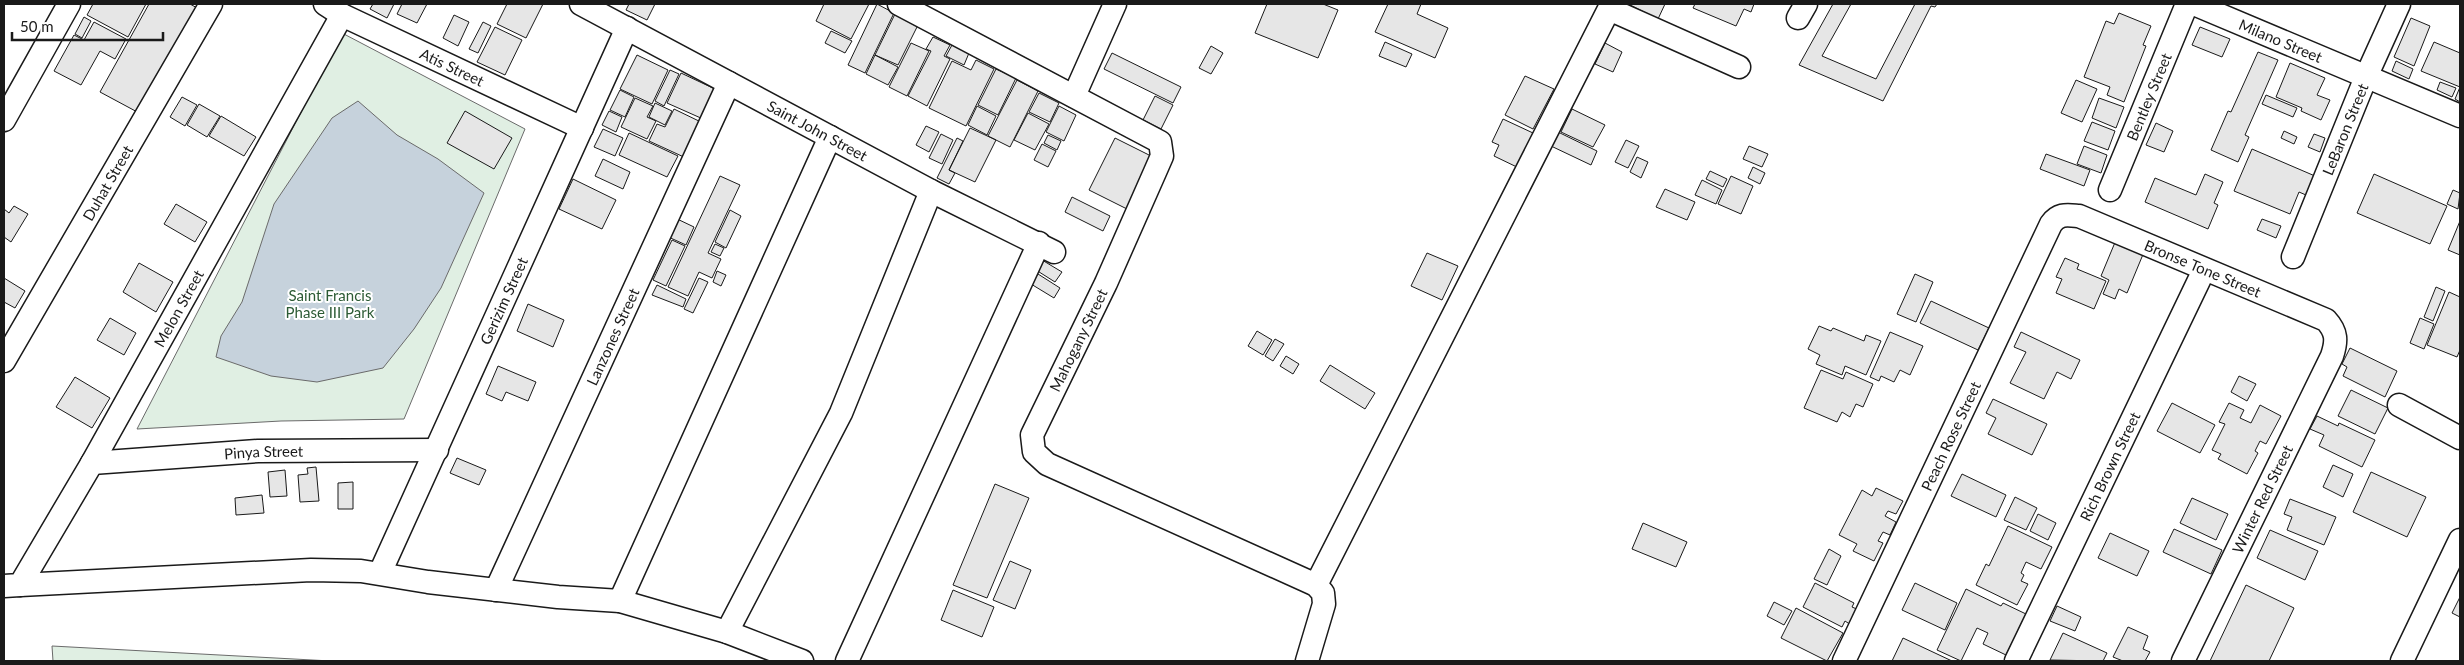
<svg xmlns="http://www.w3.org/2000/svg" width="2464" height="665" viewBox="0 0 2464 665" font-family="Lato,sans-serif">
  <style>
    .green { fill: #e0efe3; stroke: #6a6a6a }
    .water { fill: #c6d2dc; stroke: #6a6a6a }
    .building { fill: #e6e6e6; stroke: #1a1a1a }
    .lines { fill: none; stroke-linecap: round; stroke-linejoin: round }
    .minor-casing { stroke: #1a1a1a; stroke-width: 25 }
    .minor { stroke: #fff; stroke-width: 22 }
    .labels { text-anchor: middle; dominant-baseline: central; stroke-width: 4; stroke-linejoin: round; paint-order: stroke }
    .street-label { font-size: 15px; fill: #1a1a1a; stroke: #fff }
    .park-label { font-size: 15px; fill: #2b5a34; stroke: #fff }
  </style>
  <rect width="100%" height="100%" fill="#fff"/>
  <path class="green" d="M342,33L525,129L404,419L281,421L137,429Z
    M52,646L331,661H53Z"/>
  <path class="water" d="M358,101L397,135L438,159L484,193L441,288L414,329L383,368L317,382L271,376L216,357L221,336L242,302L274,204L332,118Z"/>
  <path class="building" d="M93,4H146L128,37L87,15Z
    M149,4H190L199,9L141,114L100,92Z
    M373,4H394L387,18L370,9Z
    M402,4H427L417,23L397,14Z
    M507,4H543L526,38L497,24Z
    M629,4H655L647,20L626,10Z
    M824,4H869L851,39L816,21Z
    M877,4L894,13L865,73L848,65Z
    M1267,4H1323L1338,10L1318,58L1255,33Z
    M1388,4H1421L1417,14L1448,28L1435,58L1375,32Z
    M1628,4H1665L1658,19Z
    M1695,4H1754L1751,12L1744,9L1736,26L1693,8Z
    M1833,4H1851L1822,56L1876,79L1915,4H1937L1935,7L1931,6L1883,101L1799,65Z
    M2119,13L2151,26L2143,45L2146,46L2124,102L2107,95L2110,87L2084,77L2106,21L2114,24Z
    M895,14L918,25L898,65L875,55Z
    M454,15L469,22L458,46L443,38Z
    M84,17L91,21L82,38L75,34Z
    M2411,18L2430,26L2414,66L2394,57Z
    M94,22L126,39L115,59L100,51L81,85L54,71L74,35L84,40Z
    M483,22L491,26L478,53L469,49Z
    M495,27L522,40L505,75L477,62Z
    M2200,27L2230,39L2222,57L2192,45Z
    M831,31L852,41L845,53L825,43Z
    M933,37L950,45L944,56L950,59L927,106L908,96L931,51L926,49Z
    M1385,42L1412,54L1406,67L1379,56Z
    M2434,42L2460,53V102L2455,99L2460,87L2421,71Z
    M911,43L929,51L907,96L889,87Z
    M1605,43L1622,52L1613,72L1595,64Z
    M952,45L969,53L964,65L946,56Z
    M1211,46L1223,53L1211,74L1199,68Z
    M2258,52L2278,60L2245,135L2249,137L2238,162L2211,150L2228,111L2231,112Z
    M1112,53L1181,87L1173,103L1104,69Z
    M637,55L668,70L652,104L620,89Z
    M875,55L898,67L888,85L866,74Z
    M976,60L994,69L966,126L929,108L952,61L971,70Z
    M2396,61L2413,69L2409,79L2392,71Z
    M2290,63L2325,78L2317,95L2330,100L2321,120L2301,111L2302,108L2276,97Z
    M996,69L1016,78L998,115L978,105Z
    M670,70L679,74L664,106L655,101Z
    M681,73L717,90L703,119L667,103Z
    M1525,76L1554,89L1533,129L1505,115Z
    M1017,80L1038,91L1010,147L988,136Z
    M2076,80L2097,89L2082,122L2061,113Z
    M2440,82L2456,88L2452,97L2437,90Z
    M620,90L634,97L625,117L610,110Z
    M1039,93L1059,103L1050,122L1029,112Z
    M2266,95L2297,108L2293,117L2262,104Z
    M1155,96L1173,105L1161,129L1143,120Z
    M182,97L197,105L185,126L170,117Z
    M635,98L653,106L647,117L656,121L647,139L621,127Z
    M2099,98L2124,107L2116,128L2092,118Z
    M655,103L672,111L665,125L649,117Z
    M199,104L220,116L207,137L187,125Z
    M977,106L996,116L987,135L968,125Z
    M1059,106L1076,115L1064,141L1046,132Z
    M674,109L703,123L686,158L649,141L657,124L665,127Z
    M1572,109L1605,125L1593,147L1561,132Z
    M465,111L512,138L494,169L447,143Z
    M609,111L622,117L616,132L602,125Z
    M1028,113L1049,124L1035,150L1014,140Z
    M221,116L256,137L244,156L209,136Z
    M1503,119L1533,133L1521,169L1494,156L1499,145L1492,142Z
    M2092,122L2115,131L2108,150L2084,141Z
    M2156,123L2173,131L2164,152L2146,145Z
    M926,126L939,132L929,152L916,145Z
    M970,128L996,140L975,182L949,170Z
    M603,129L623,138L615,156L594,147Z
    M2284,131L2297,137L2294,144L2281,138Z
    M1558,132L1597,151L1591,165L1551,146Z
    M629,133L678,156L667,177L619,155Z
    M941,134L953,140L942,164L929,158Z
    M2314,134L2325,138L2320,152L2308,147Z
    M1048,135L1061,141L1057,150L1044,143Z
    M957,138L963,141L949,170L955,173L949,184L937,178Z
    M1115,138L1153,157L1127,209L1089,190Z
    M1626,140L1639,146L1628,168L1615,162Z
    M1042,144L1056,151L1048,167L1034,160Z
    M1749,146L1768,154L1762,167L1743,159Z
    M2084,146L2107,155L2101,173L2077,164Z
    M2252,149L2315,176L2306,195L2299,192L2290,214L2234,191Z
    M2046,154L2090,170L2084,186L2040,169Z
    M1637,157L1648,162L1641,178L1630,172Z
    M603,159L630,172L623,189L595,176Z
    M1753,167L1765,173L1760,184L1748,178Z
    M1710,171L1727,179L1723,187L1706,179Z
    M2205,174L2223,182L2214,203L2218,205L2208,229L2145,202L2155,178L2196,195Z
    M2374,174L2447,206L2430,244L2357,213Z
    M720,176L740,185L708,253L721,259L712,278L699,272L688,296L668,287Z
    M1731,176L1753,186L1741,214L1718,204Z
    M573,179L616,200L602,229L559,209Z
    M1702,180L1722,190L1716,204L1695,195Z
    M1665,189L1695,202L1687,220L1656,207Z
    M2453,190L2460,193L2458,209L2447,204Z
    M1072,197L1110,216L1103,231L1065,212Z
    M176,204L207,222L195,242L164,224Z
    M14,206L28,214L11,242L4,237V209L9,213Z
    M730,210L741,216L726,248L715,242Z
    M673,217L694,227L686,245L664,235Z
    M2262,219L2281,226L2276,238L2257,230Z
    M2460,221V255L2448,250Z
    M672,240L685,246L666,286L653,280Z
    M2116,240L2144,252L2127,293L2119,289L2115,299L2103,294L2109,280L2101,276Z
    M715,244L724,248L720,256L711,252Z
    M1427,253L1458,266L1442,300L1411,286Z
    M2065,258L2079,264L2077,269L2106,281L2094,309L2056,293L2062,279L2056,277Z
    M1042,260L1062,272L1055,282L1036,270Z
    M139,263L173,282L156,312L123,292Z
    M717,271L726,275L721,286L713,282Z
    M1038,274L1060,288L1054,298L1031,284Z
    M1915,274L1933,282L1916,322L1897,314Z
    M4,278L25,291L15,308L4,302Z
    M699,278L708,282L693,313L684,309Z
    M657,285L686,299L683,307L652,295Z
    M2436,287L2445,291L2433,321L2424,317Z
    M2449,292L2460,297V350L2457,357L2427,345Z
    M1931,301L1989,328L1978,350L1920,323Z
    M528,304L564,320L553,347L517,331Z
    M110,318L136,333L124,355L97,340Z
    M2420,318L2434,324L2424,349L2410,343Z
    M1819,326L1831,331L1833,328L1864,341L1866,335L1881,341L1866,375L1845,366L1842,375L1816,364L1820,355L1808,349Z
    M1257,331L1272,340L1263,355L1248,346Z
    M1890,332L1923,346L1910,375L1900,370L1894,382L1881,376L1879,381L1870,377Z
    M2021,332L2080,360L2071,379L2057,372L2044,399L2010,383L2026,352L2014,347Z
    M1275,339L1284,344L1273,361L1265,356Z
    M2350,348L2397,371L2385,397L2343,376L2347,367L2342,364Z
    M1286,356L1299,364L1293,374L1280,366Z
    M1330,365L1375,393L1365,409L1320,381Z
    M498,366L536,382L528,401L506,392L502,401L486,394Z
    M1821,370L1843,379L1846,372L1873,384L1863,407L1856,404L1850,417L1842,412L1837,422L1804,408Z
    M2239,376L2256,384L2247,401L2231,392Z
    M75,377L110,398L92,428L56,407Z
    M2351,390L2388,408L2375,434L2338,416Z
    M1993,399L2047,424L2032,455L1988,434L1996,418L1986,413Z
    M2172,403L2215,425L2200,453L2157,431Z
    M2229,403L2244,410L2240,418L2251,423L2260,405L2281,416L2266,444L2260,441L2255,451L2258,453L2247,474L2218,459L2221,454L2212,450L2225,424L2219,422Z
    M2317,416L2338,426L2339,423L2375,440L2362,467L2319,446L2324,435L2310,429Z
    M457,458L486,470L479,485L450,473Z
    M2333,465L2353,474L2343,497L2323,487Z
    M316,467L319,501L300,502L298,475L308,474L307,468Z
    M285,470L287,496L270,497L268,472Z
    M2371,472L2426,497L2407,537L2353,512Z
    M1962,474L2006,495L1996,517L1951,496Z
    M353,482V509H338V483Z
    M995,484L1029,498L987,598L953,585Z
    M1876,488L1903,501L1896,514L1888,511L1885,516L1896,522L1890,535L1883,532L1878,541L1883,543L1874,561L1853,551L1857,544L1839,535L1862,490L1872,496Z
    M262,495L264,513L236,515L235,498Z
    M2015,497L2037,508L2026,530L2004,520Z
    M2192,498L2228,514L2216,540L2180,523Z
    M2290,499L2336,517L2324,545L2287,530L2292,517L2284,514Z
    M2038,514L2056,523L2048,540L2030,531Z
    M1643,523L1687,542L1676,567L1632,549Z
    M2008,526L2052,547L2041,569L2026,562L2021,573L2024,575L2021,581L2028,584L2017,605L1976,585L1986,564L1989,566Z
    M2174,529L2222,550L2211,574L2163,552Z
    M2270,530L2318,551L2305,580L2257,558Z
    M2110,533L2149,551L2137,576L2098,558Z
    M1829,549L1841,556L1827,585L1814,579Z
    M1010,561L1031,570L1015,609L993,600Z
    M1815,583L1854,603L1852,607L1859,610L1851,625L1845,621L1842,627L1803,607Z
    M1915,583L1957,603L1945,630L1902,610Z
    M2246,585L2294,608L2269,661H2210Z
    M1966,589L2001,606L2003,603L2026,614L2006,655L1983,644L1988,633L1977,628L1961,661L1937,650Z
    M953,590L994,607L982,637L941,620Z
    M2460,597V617L2452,613Z
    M1774,602L1792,611L1784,625L1767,616Z
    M2057,606L2081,617L2075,631L2050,621Z
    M1796,608L1843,633L1827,661L1781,638Z
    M2128,627L2148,636L2143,649L2150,652L2145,661H2123L2113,657Z
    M2063,633L2107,653L2103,661L2050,660Z
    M1903,638L1952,661H1892Z"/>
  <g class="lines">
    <defs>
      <g id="minor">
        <path id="s1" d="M325,4L342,15L582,128"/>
        <path id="s2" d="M581,4L931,191L1054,252"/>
        <path d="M899,4L1160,142L1162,156L1155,172L1106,283L1032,435L1034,452L1047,464L1316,585L1323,593L1324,604L1307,661"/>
        <path id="s3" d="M2194,4L2460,116"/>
        <path d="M1798,18L1806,4"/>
        <path d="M1074,96L1115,4"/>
        <path d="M4,120L69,4"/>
        <path id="s4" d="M2110,190L2187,4"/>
        <path id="s5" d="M2293,257L2366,77L2399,4"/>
        <path id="s6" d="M4,361L211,4"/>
        <path d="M2399,405L2460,438"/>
        <path id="s7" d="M92,463L258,451L437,450"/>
        <path id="s8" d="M380,573L627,28"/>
        <path d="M20,585L311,570L361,571L428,582L558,597L620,601L727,632L802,661"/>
        <path d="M1316,585L1609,9L1739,67"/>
        <path id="s9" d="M4,586L20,585L92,463L342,15"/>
        <path id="s10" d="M496,590L729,83"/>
        <path d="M620,601L830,137"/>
        <path d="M727,632L841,413L931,191"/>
        <path d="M847,661L1039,243"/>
        <path id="s11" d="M1844,661L2051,224C2059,213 2067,215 2079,216L2326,320C2337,332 2337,341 2332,356L2183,661"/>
        <path id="s12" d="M2016,661L2204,270"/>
        <path d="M2402,661L2460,540"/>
      </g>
    </defs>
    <use href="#minor" class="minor-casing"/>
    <use href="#minor" class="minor"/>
  </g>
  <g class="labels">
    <g class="street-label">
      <text stroke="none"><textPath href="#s3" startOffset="94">Milano Street</textPath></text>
      <text stroke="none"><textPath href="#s1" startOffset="142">Atis Street</textPath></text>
      <text stroke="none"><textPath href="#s4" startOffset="101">Bentley Street</textPath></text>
      <text stroke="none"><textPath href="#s2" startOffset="268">Saint John Street</textPath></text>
      <text stroke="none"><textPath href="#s5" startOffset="138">LeBaron Street</textPath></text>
      <text stroke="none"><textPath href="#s6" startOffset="206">Duhat Street</textPath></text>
      <text stroke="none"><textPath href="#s11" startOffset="649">Bronse Tone Street</textPath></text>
      <text stroke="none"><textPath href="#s8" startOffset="299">Gerizim Street</textPath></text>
      <text stroke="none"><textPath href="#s9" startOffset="335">Melon Street</textPath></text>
      <text stroke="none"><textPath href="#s10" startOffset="279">Lanzones Street</textPath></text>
      <text transform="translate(1078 340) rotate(-64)">Mahogany Street</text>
      <text stroke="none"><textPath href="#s11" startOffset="249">Peach Rose Street</textPath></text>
      <text stroke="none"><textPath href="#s7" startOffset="172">Pinya Street</textPath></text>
      <text stroke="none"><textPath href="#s12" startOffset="216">Rich Brown Street</textPath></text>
      <text transform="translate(2262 499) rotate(-64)">Winter Red Street</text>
    </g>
    <g class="park-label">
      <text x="330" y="295">Saint Francis<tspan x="330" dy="17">Phase III Park</tspan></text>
    </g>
  </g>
  <rect width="2464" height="665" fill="none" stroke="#1a1a1a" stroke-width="10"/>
  <path d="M12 32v8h151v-8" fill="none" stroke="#1a1a1a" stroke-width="2.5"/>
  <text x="20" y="32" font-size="15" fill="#1a1a1a" stroke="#ffffff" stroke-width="4" paint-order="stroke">50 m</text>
</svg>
